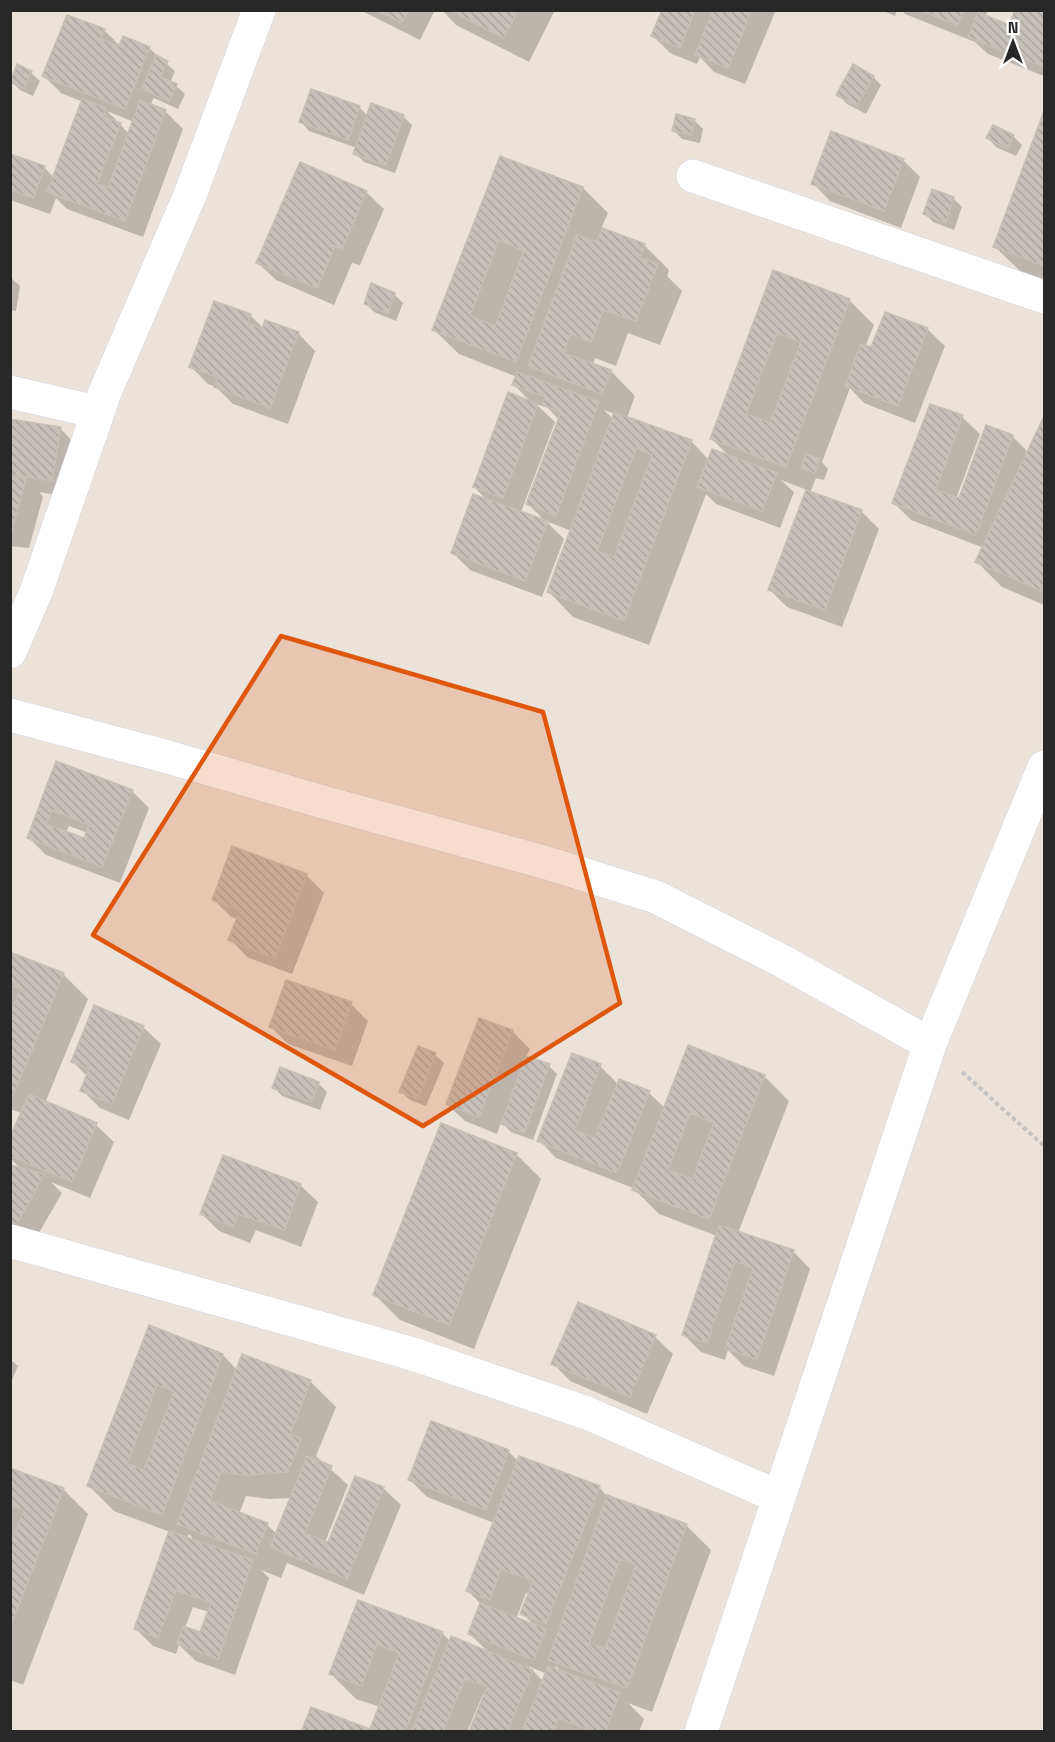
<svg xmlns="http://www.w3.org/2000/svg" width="1055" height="1742" viewBox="0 0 1055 1742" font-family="'Space Grotesk',sans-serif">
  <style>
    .shadow { fill: #0003; fill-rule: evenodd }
    .building { fill: url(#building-back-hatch); stroke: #c6bfb4; stroke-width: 1.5; fill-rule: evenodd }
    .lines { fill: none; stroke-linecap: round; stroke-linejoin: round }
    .minor-casing { stroke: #d0d3e1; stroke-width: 34 }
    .path { stroke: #c3c3c3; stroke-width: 4; stroke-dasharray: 4.5 3; stroke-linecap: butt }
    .minor { stroke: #fff; stroke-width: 33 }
    .marked { fill: #de570d; fill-opacity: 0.2; stroke: #de570d; stroke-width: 4.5; stroke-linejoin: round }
  </style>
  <defs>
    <pattern id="building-back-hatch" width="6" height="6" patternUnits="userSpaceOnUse" patternTransform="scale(1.5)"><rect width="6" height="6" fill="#c6c0ba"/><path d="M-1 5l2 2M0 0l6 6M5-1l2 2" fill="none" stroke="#aaa5a0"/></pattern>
  </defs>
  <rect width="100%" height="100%" fill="#ebe3da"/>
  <path class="shadow" d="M360,10H435L420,40Z
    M442,10H555L529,62L456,25Z
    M663,10H776L745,84L714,72L700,57L697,64L670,53L653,36Z
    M881,10H897L895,16Z
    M902,10H988L985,17L1010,27L1016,10H1044V76L988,54L975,42L905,14Z
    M104,30L121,47L149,48L175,71L170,83L176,86L185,94L178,109L154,98L150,106L165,111L183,129L143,237L67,209L56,198L50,214L10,200V155L44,167L54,178L83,102L61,93L44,76ZM107,111L134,122L129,134L120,124Z
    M31,73L40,81L33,96L20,90L11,81Z
    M873,77L881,85L866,114L847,104L838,95Z
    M359,107L368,116H403L412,125L395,173L364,162L355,153L357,148L309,131L301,122Z
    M1044,115V280L1020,271L995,247Z
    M694,120L703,129L700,143L682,139L674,131Z
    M1013,136L1022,145L1016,156L996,147L988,138Z
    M501,158L583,188L608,213L601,229L644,245L669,270L667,276L682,291L660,345L628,333L616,366L595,358L593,365L611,371L635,396L627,418L691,441L709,460L731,458L711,438L774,272L849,300L874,325L865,347L872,349L927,329L945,346L915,423L864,403L850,388L822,462L828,469L824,480L816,478L810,493L861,511L879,529L842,627L787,607L770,590L807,490L781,480L794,492L780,528L716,504L706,494L649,645L573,617L549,592L571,531L546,521L564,539L542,597L470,570L453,553L488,501L474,487L532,403L514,385L517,377L459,354L434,330ZM536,404L548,408L559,420L528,504L546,522L521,512L555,422ZM604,410L615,414L613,419Z
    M903,160L920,177L901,228L830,201L813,183Z
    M933,191L954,199L962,207L954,230L933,222L925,214Z
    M366,192L384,209L360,265L352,263L334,305L276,280L258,263Z
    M10,277L20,286L16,311L10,310Z
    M394,294L403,303L396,321L374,312L365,303Z
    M250,315L264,329L298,333L315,351L288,424L233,404L216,387L208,384L191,367Z
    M931,405L962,417L980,434L956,499L960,500L1012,436L1029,453L1044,419V605L1002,587L977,562L984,548L911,520L894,503Z
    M10,420L60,428L77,446L69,497L39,492L43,497L29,548L10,546Z
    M57,763L132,791L149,808L120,883L46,855L29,838ZM69,826L88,833L85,840L66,833Z
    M306,875L324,893L292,974L247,957L230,939L238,919L231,917L213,899Z
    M10,953L63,974L88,999L45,1103L96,1125L114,1142L90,1198L51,1182L62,1193L29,1250L10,1239L22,1170L10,1158V1141L22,1113L10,1109Z
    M351,1004L368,1021L352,1066L288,1044L271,1027Z
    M143,1027L161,1044L129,1120L100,1108L82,1090L88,1077L73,1062Z
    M512,1031L530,1049L526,1057L549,1066L557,1074L533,1140L511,1132L501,1122L497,1134L465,1121L447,1104Z
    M435,1055L444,1063L426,1106L410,1100L401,1092Z
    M600,1066L618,1084L649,1093L665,1108L764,1076L789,1101L738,1233L793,1251L810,1269L774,1376L744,1366L728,1350L725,1360L701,1352L683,1334L717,1236L659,1214L633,1188L556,1158L539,1140Z
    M318,1083L327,1092L320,1110L282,1096L274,1087Z
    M516,1154L541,1179L474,1349L400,1320L375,1295Z
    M300,1185L318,1202L301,1247L256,1230L250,1243L219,1231L202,1214Z
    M150,1327L223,1355L237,1370L243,1356L311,1382L336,1407L316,1456L348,1485L325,1542L329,1544L383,1488L401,1505L364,1595L287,1563L281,1578L261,1570L269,1578L235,1675L196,1661L179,1645L176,1654L153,1646L136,1629L170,1532L114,1511L89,1486ZM246,1496L269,1499L292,1498L277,1534L267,1525L239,1514ZM189,1534L196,1542L187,1538ZM193,1607L209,1612L201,1634L185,1628Z
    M655,1337L673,1354L647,1414L570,1381L553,1363Z
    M10,1359L18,1366L10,1384Z
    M432,1423L509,1452L518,1461L599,1487L608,1497L686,1525L711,1550L652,1712L628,1703L644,1719L639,1732H471L486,1695L483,1694L467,1732H303L371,1731L380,1707L356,1699L331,1674L359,1602L442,1633L451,1642L490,1654L470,1634L481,1604L468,1591L494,1523L427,1497L410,1480ZM526,1593L529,1594L522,1613L535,1626L516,1619ZM528,1666L547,1674L544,1682ZM556,1666L563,1673L554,1670Z
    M10,1470L64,1490L88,1514L23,1685L10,1680Z"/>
  <path class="building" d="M376,10H409L402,23Z
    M450,10H518L504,38Z
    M662,10H695L680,48L651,36Z
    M713,10H752L728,68L695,55Z
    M920,10H964L957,25Z
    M1015,10H1044V67L968,37L978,12L1009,25Z
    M67,15L105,29L100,39L119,46L123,36L150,47L125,109L42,76Z
    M156,55L168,61L160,77L177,84L169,101L141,89Z
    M17,64L32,71L24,88L10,82Z
    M853,64L874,76L857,106L836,95Z
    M311,89L360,106L348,140L299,122Z
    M82,99L106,108L103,117L121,123L97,184L108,188L140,100L166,110L125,221L47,192Z
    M371,103L404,115L386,165L353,154Z
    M1044,111V266L993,247Z
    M676,114L695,119L691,135L672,131Z
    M993,125L1014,135L1007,149L986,138Z
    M831,131L904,159L884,211L811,184Z
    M10,154L45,166L33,198L10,190Z
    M500,156L583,187L516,362L432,330ZM499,240L524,251L495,326L470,316Z
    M300,162L367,191L342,249L335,246L317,288L256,263Z
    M932,189L954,197L946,223L923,214Z
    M602,228L645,244L640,258L658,264L636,321L603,310L591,342L570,334L564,353L611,370L602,394L528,366L577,235L597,242Z
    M773,270L850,299L786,467L710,439ZM777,333L801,342L770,423L746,414Z
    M371,283L395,293L388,313L364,304Z
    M214,301L251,314L248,323L262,329L265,320L299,332L270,408L214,387L218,377L189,367Z
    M885,312L928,328L898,406L845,386L861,344L871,347Z
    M517,372L599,402L556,516L526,504L561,412L542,405L545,397L512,385Z
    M508,392L538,404L503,498L473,487Z
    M930,404L963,415L936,490L959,498L986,425L1013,435L976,535L892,503Z
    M614,412L692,440L624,621L547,592ZM636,448L652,455L614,557L597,551Z
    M1044,416V592L975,562Z
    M10,419L61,427L52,481L10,474Z
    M712,449L777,473L762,511L697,487Z
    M806,454L820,459L815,473L801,468Z
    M10,477L26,478L12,531H10Z
    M806,490L862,510L825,610L768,590Z
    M473,494L548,521L525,581L451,553Z
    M56,761L133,790L102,867L27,838ZM52,810L89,825L84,838L46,824Z
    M232,846L307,874L275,958L228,940L240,910L212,900Z
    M10,952L64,973L13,1096L10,1095V1014L21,989L10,985Z
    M286,980L352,1002L335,1050L269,1027Z
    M94,1005L144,1026L112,1104L80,1091L89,1069L71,1062Z
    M479,1018L513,1030L479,1117L446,1104Z
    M688,1045L765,1075L709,1219L632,1190ZM690,1113L714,1123L692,1179L668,1170Z
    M418,1046L436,1053L418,1099L399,1092Z
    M572,1053L601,1064L575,1130L595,1138L619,1079L650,1091L617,1173L537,1141Z
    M526,1056L550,1064L524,1133L501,1124Z
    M280,1067L319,1082L311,1102L272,1088Z
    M29,1094L97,1123L72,1182L10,1156V1137Z
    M441,1123L517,1153L449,1325L373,1295Z
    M223,1155L301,1184L284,1230L238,1214L233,1227L200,1214Z
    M10,1165L45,1174L11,1234H10Z
    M719,1225L794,1250L757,1359L725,1349L753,1268L735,1261L707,1343L682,1335Z
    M578,1302L656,1335L630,1397L551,1364Z
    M149,1325L223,1354L162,1515L87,1486ZM157,1385L174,1391L144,1470L127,1464Z
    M242,1354L311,1380L290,1434L301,1439L288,1472L243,1475L221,1472L210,1501L268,1523L256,1554L177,1524Z
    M431,1421L509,1450L486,1510L408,1480Z
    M307,1456L332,1466L305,1533L328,1542L355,1476L384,1487L347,1579L270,1547Z
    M519,1456L600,1486L546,1624L520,1614L533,1581L501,1569L490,1600L466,1591Z
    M10,1468L64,1488L10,1628V1545L24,1510L10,1505Z
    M607,1495L687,1524L627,1688L548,1660ZM620,1559L636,1565L605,1649L589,1643Z
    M169,1531L253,1560L218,1659L177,1644L183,1626L200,1632L211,1603L176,1590L158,1638L134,1629Z
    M358,1600L443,1632L405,1732H301L311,1707L370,1729L399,1653L377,1644L361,1686L329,1674Z
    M480,1603L546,1629L534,1660L468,1634Z
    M451,1636L533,1670L507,1732H469L487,1687L465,1678L443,1732L412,1731Z
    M548,1666L620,1693L605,1732H594L558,1718L553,1732H522Z"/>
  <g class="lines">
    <defs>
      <path id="minor" d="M693,176L1044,297
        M10,392L97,412
        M10,652L36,592L105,392L190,195L259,10
        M10,715L168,757L330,804L547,863L656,897L784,962L930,1044
        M10,1241L413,1354L587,1413L779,1497
        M701,1732L930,1044L1044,767"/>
    </defs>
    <use href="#minor" class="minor-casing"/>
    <path class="path" d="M962,1072L1044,1146"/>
    <use href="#minor" class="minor"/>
  </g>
  <path class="marked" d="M281,636L543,712L620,1003L423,1126L93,935Z"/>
  <rect width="1055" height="1742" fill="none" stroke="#282828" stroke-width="24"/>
  <g transform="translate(1013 42)" stroke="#ffffff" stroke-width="4.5" paint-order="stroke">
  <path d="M0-4.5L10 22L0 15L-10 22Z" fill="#282828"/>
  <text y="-9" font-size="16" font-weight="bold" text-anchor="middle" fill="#282828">N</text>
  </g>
</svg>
